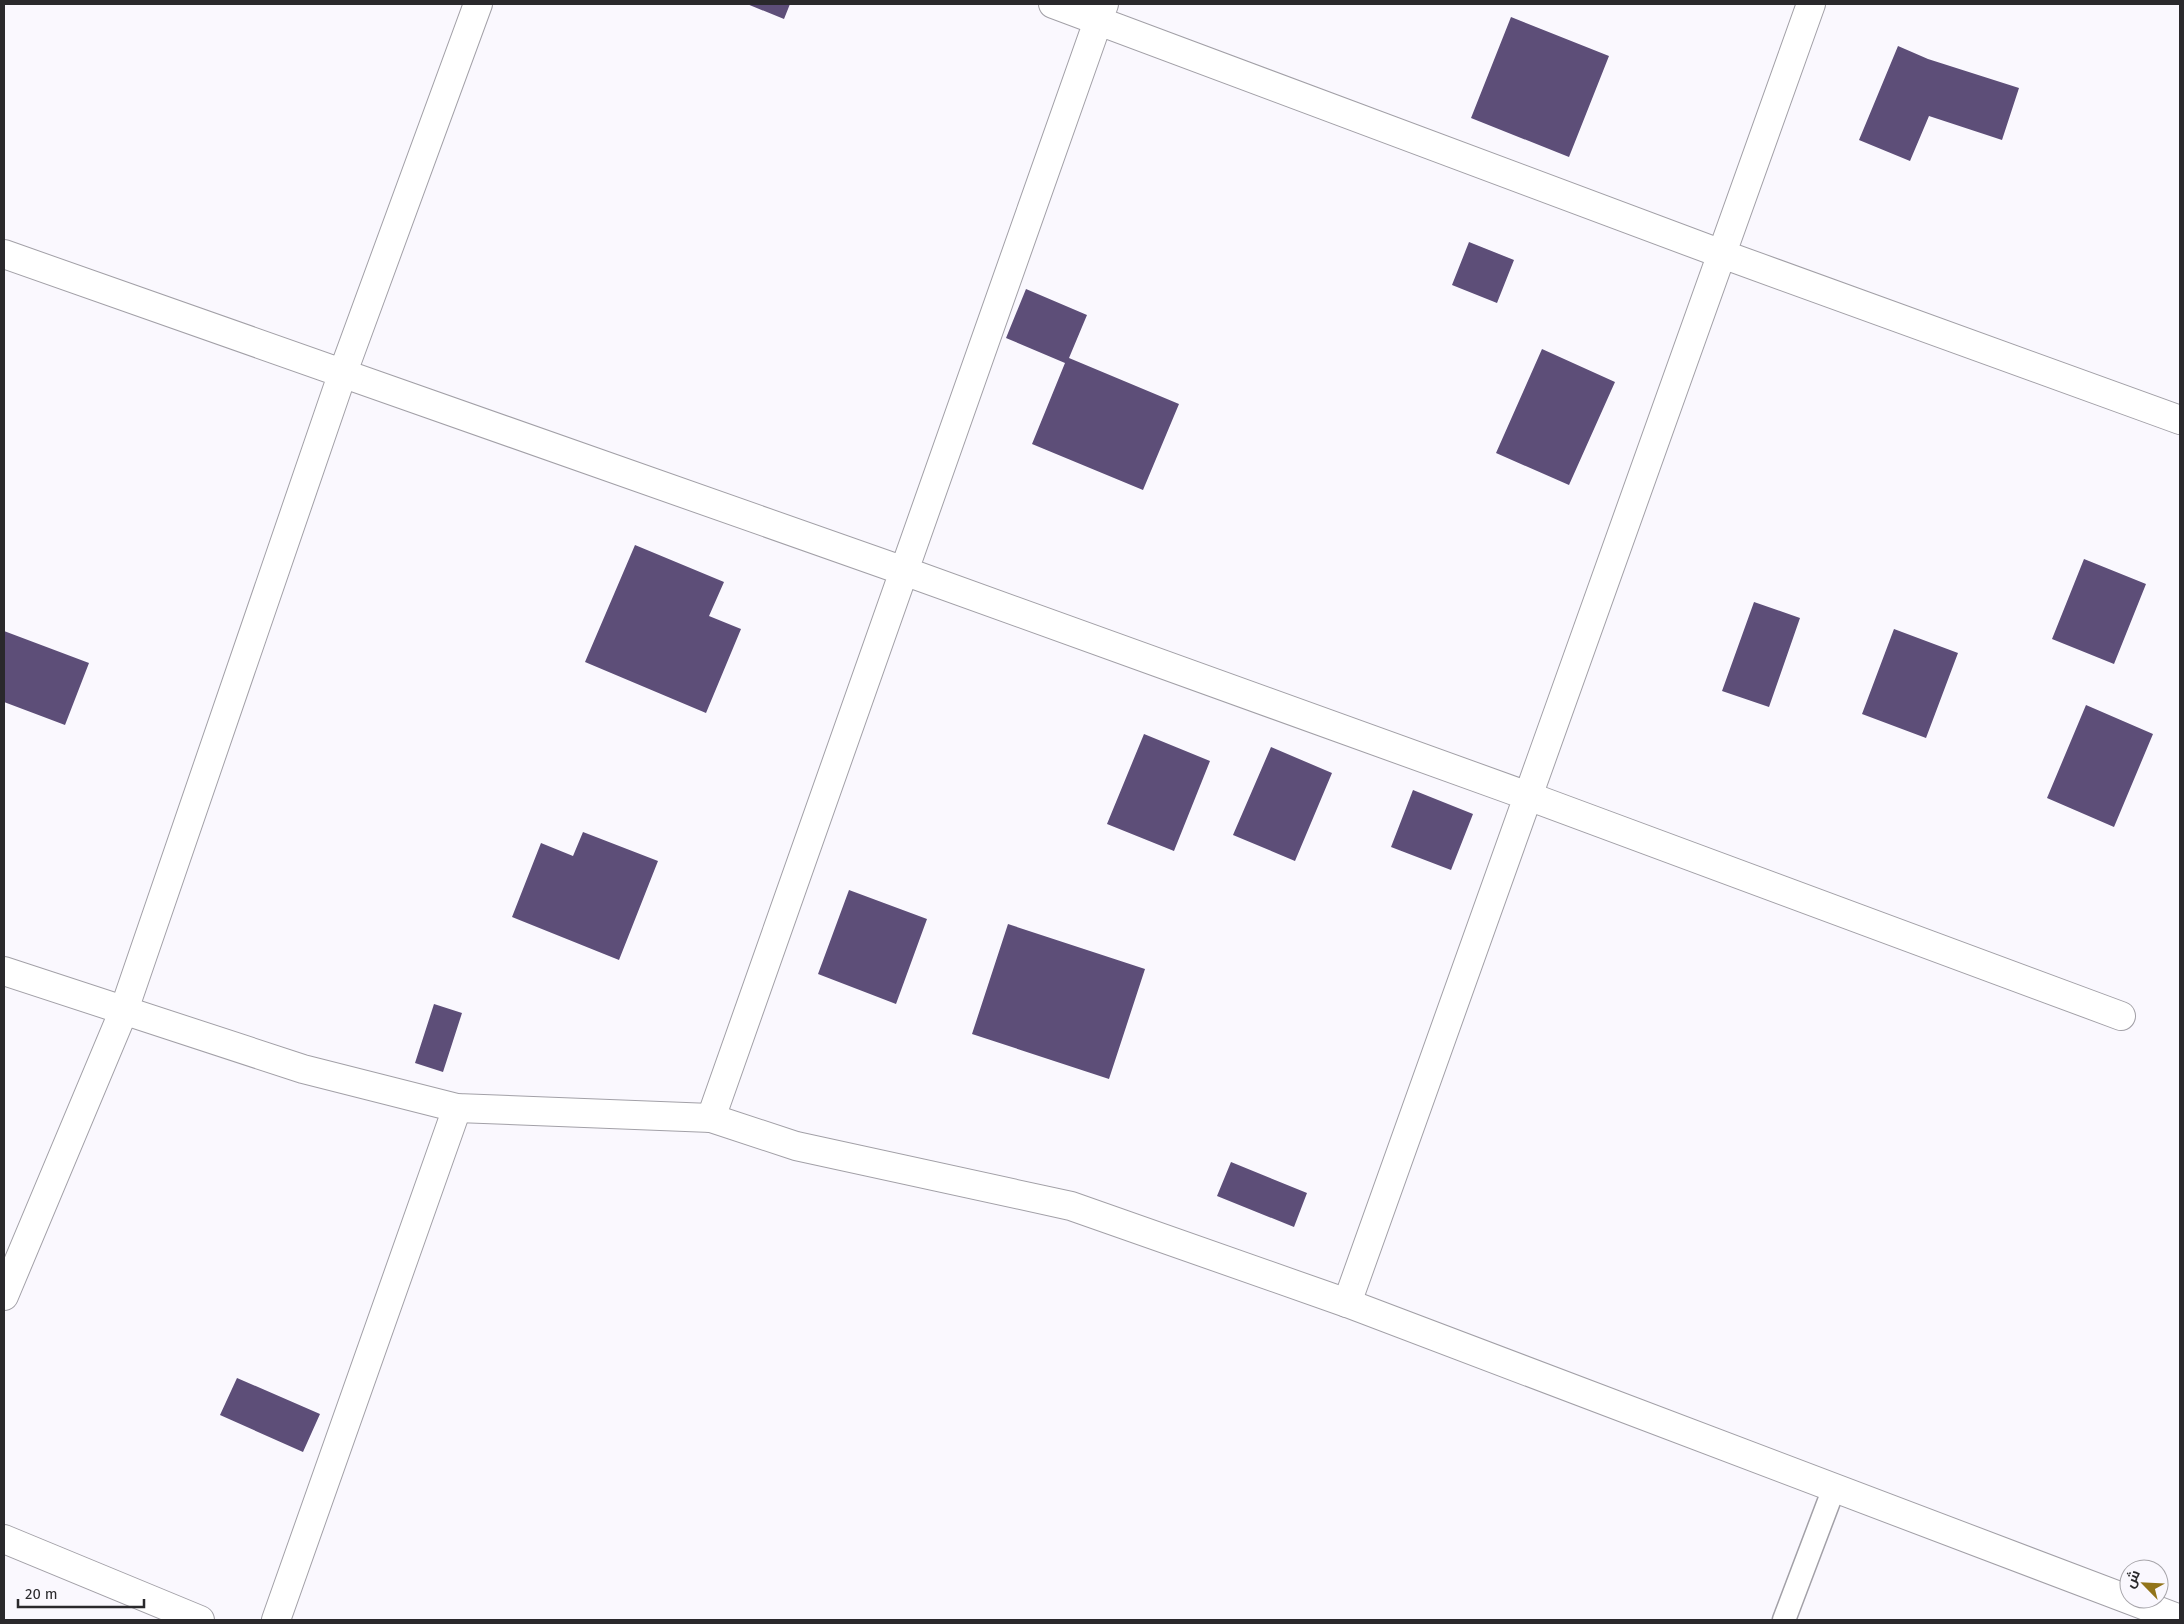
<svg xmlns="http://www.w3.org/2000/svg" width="2184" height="1624" viewBox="0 0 2184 1624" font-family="'Fira Sans',Cairo,sans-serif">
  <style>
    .building { fill: #5d4e78 }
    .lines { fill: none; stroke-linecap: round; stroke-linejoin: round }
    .service-casing { stroke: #a2a0a7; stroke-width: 25 }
    .minor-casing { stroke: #a2a0a7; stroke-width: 30 }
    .tertiary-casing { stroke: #a2a0a7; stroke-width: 30 }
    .service { stroke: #fff; stroke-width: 22 }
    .minor { stroke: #fff; stroke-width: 28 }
    .tertiary { stroke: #fff; stroke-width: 28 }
  </style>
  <rect width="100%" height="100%" fill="#faf8fe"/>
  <path class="building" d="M747,4H790L784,19Z
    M1511,17L1609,56L1569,157L1471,118Z
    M1898,46L1928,59L2019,88L2002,140L1929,116L1910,161L1859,140Z
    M1469,242L1514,260L1497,303L1452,285Z
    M1026,289L1087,315L1069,358L1179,404L1143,490L1032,444L1065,363L1006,338Z
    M1542,349L1615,382L1569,485L1496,453Z
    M635,545L724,582L709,616L741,629L706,713L585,662Z
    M2084,559L2146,584L2114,664L2052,639Z
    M1754,602L1800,618L1769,707L1722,691Z
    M1894,629L1958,653L1926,738L1862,714Z
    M4,631L89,663L65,725L4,702Z
    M2086,705L2153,734L2114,827L2047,798Z
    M1144,734L1210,761L1174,851L1107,824Z
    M1271,747L1332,773L1295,861L1233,835Z
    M1413,790L1473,814L1451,870L1391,847Z
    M583,832L658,861L619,960L512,917L541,843L573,856Z
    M849,890L927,919L896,1004L818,974Z
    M1008,924L1145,969L1109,1079L972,1034Z
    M434,1004L462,1013L443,1072L415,1063Z
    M1231,1162L1307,1193L1294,1227L1217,1196Z
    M237,1378L320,1414L303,1452L220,1415Z"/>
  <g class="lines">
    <defs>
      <path id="service" d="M1784,1620L1834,1488"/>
      <path id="minor" d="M1053,4L1722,254L2180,420
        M4,254L904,571L1528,796L2121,1016
        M711,1118L1104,4
        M4,1296L124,1010L342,375L478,4
        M1347,1303L1811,4
        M4,1539L200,1620
        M276,1620L457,1108"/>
      <path id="tertiary" d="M4,971L303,1069L457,1108L711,1118L796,1146L1071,1206L1347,1303L2180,1619"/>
    </defs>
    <use href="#service" class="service-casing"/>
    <use href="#minor" class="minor-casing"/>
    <use href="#tertiary" class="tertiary-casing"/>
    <use href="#service" class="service"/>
    <use href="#minor" class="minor"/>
    <use href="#tertiary" class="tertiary"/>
  </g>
  <rect width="2184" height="1624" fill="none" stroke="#2a292c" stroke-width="10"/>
  <g transform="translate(2144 1584) rotate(294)"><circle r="24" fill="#faf8fe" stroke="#a7a5aa"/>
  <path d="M0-4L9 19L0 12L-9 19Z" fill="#92741a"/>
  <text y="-8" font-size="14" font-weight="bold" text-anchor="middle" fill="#2a292c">ش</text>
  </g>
  <path d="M18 1599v8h126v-8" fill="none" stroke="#2a292c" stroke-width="2.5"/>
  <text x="25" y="1599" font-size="15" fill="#2a292c" stroke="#faf8fe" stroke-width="4" paint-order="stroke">20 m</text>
</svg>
